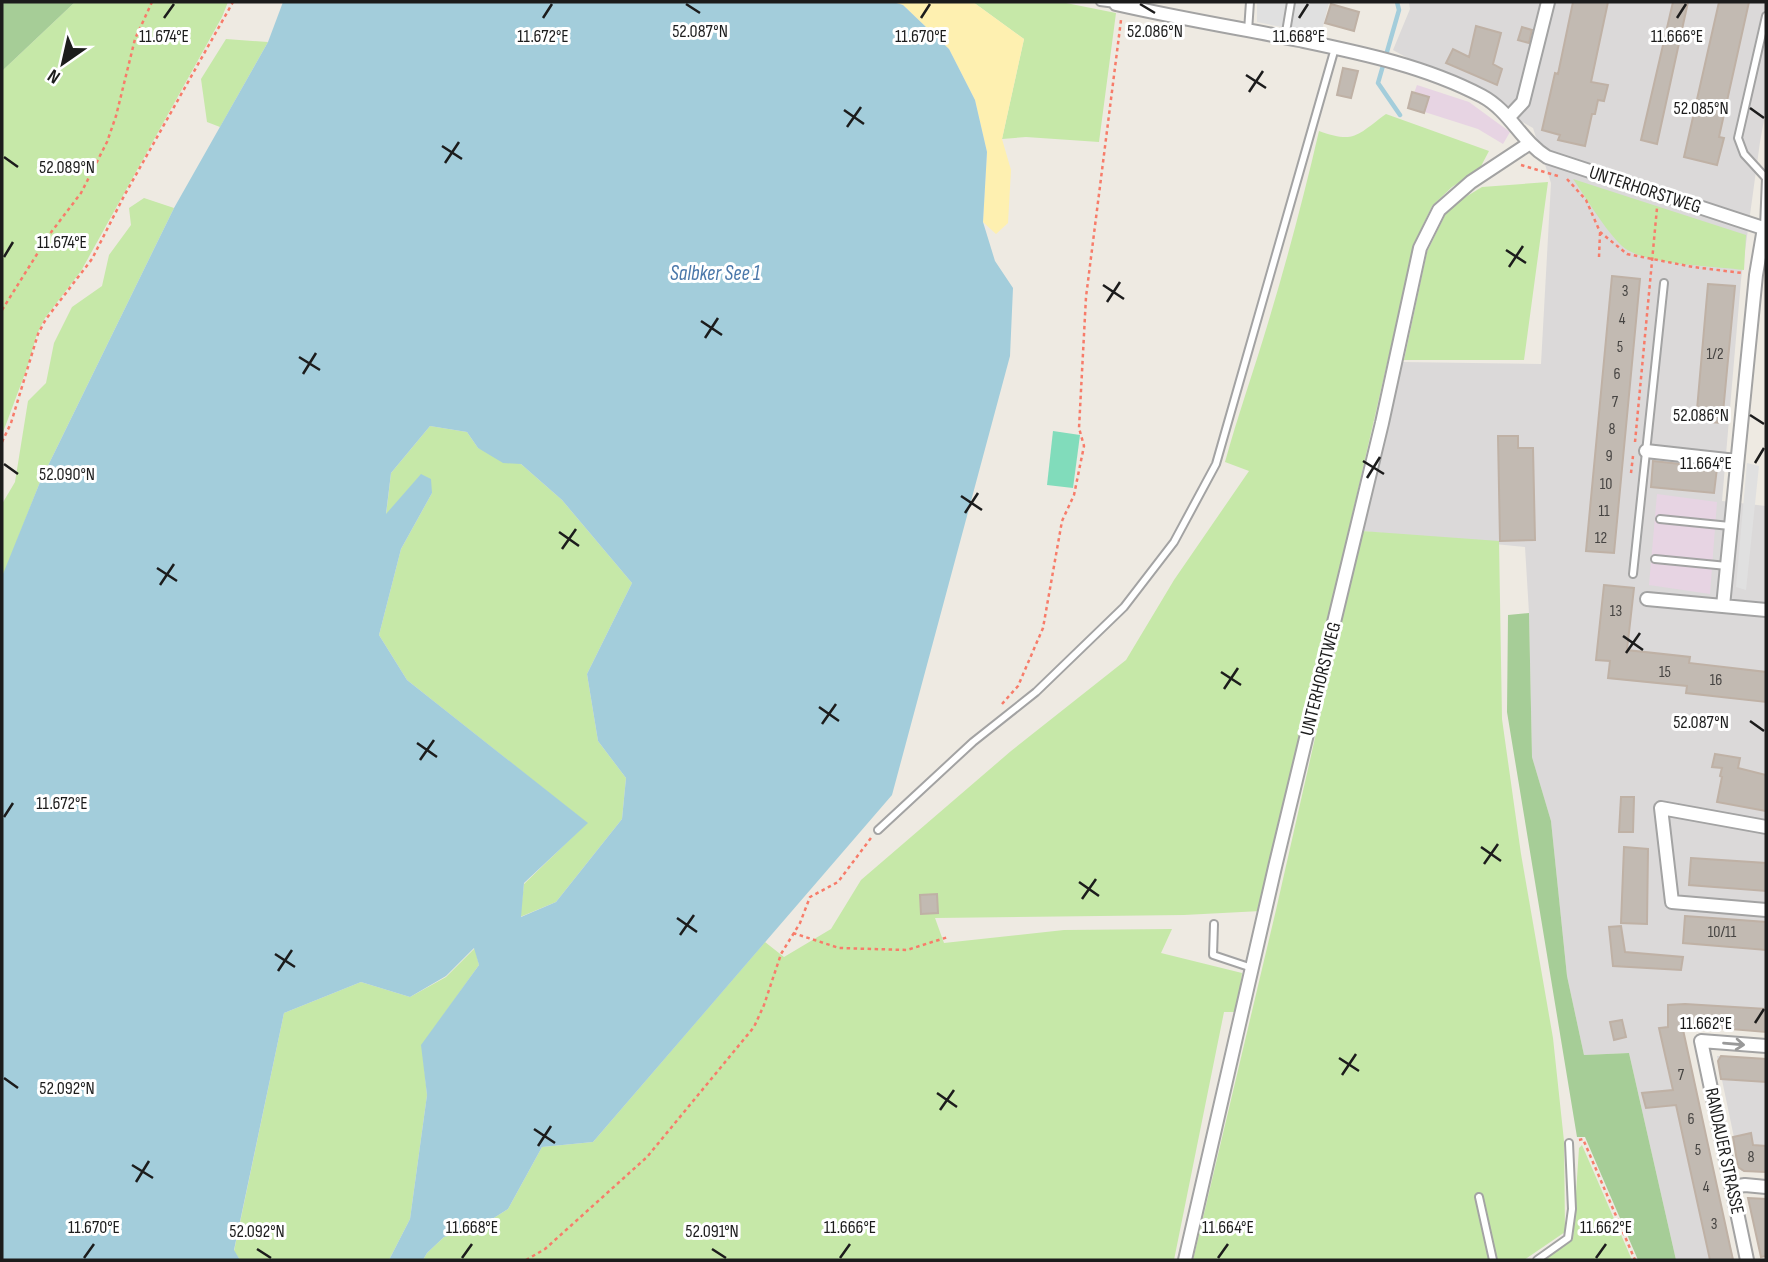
<svg xmlns="http://www.w3.org/2000/svg" width="1768" height="1262" viewBox="0 0 1768 1262" font-family="'Sofia Sans Condensed',sans-serif">
  <style>
    .residential { fill: #dbd9d9 }
    .industrial { fill: #e7d4e3 }
    .grass { fill: #c6e8a8 }
    .forest { fill: #a6cd97 }
    .sand { fill: #fef0b0 }
    .pitch { fill: #81dcbb }
    .parking { fill: #e0e0e0 }
    .water { fill: #a3cddb; fill-rule: evenodd }
    .lines { fill: none; stroke-linecap: round; stroke-linejoin: round }
    .stream { stroke: #a3cddb; stroke-width: 4.5 }
    .building { fill: #c2bab2; stroke: #bfb1a5; stroke-width: 2 }
    .service-casing { stroke: #a3a3a3; stroke-width: 10 }
    .minor-casing { stroke: #a3a3a3; stroke-width: 16 }
    .path { stroke: #f77c6a; stroke-width: 2.5; stroke-dasharray: 3.5 3.5; stroke-linecap: butt }
    .service { stroke: #fff; stroke-width: 6 }
    .minor { stroke: #fff; stroke-width: 12 }
    .oneway { stroke: #999 }
    .ticks { fill: none; stroke: #1c1c1c; stroke-width: 2.5 }
    .labels { text-anchor: middle; dominant-baseline: central; stroke-width: 6; stroke-linejoin: round; paint-order: stroke }
    .number-label { font-size: 16px; fill: #464442 }
    .street-label { font-size: 19px; fill: #1c1c1c; stroke: #fff }
    .water-label { font-size: 21px; font-style: italic; fill: #4b78aa; stroke: #fff }
    .ticks-label { font-size: 18px; text-anchor: middle; fill: #1c1c1c; stroke: #fff; stroke-width: 6; stroke-linejoin: round; paint-order: stroke }
  </style>
  <rect width="100%" height="100%" fill="#eeeae2"/>
  <path class="residential" d="M1409,2H1766V109L1760,142L1741,280L1722,501L1766,506V1027L1674,1020L1734,1260H1676L1629,1053L1584,1055L1567,976L1551,821L1532,757L1529,613L1525,547L1362,531L1401,362L1541,364L1551,183L1533,128L1393,50L1410,9Z
    M1717,1056L1766,1059V1173L1741,1171Z"/>
  <path class="industrial" d="M1417,85L1469,102L1510,132L1503,144L1478,129L1409,107Z
    M1657,494L1717,502L1710,594L1649,585Z"/>
  <path class="grass" d="M75,2H228L222,17L81,271L45,318L37,334L27,368L2,435V71Z
    M973,2H1061L1116,13L1099,142L1026,137L1002,139L1024,39Z
    M226,39L268,42L220,127L207,122L201,79Z
    M1386,114L1489,151L1479,170L1452,187L1432,206L1415,242L1261,911L1184,915L935,918L944,943L1064,930L1172,929L1161,953L1242,973L1237,1012H1224L1174,1260H423L427,1253L444,1237L478,1228L508,1209L542,1147L593,1142L765,942L784,957L831,929L861,880L1011,751L1126,660L1174,580L1249,471L1225,462C1238,415 1254,370 1268,323C1287,260 1304,196 1319,131C1355,144 1357,135 1386,114Z
    M1573,179L1746,235L1744,270C1714,266 1643,265 1622,246C1605,230 1587,199 1573,179Z
    M1548,182L1524,360H1404L1427,252L1449,207L1482,187Z
    M144,198L174,208L40,482L4,574L2,583V504L15,482L28,401L46,383L54,343L72,307L102,286L109,255L131,225L129,208Z
    M430,426L467,432L478,448L521,464L562,500L632,583L587,674L598,741L626,778L622,819L556,902L520,917L524,884L587,823L407,680L379,635L401,549L432,493L386,515L391,473Z
    M1362,531L1499,541L1502,719L1521,854L1553,1038L1564,1141L1565,1232L1524,1260H1193L1276,910Z
    M475,948L479,965L422,1045L427,1095L410,1219L389,1260H240L234,1251L284,1013L361,982L410,997L446,977Z
    M1582,1145L1632,1260H1541L1573,1239L1579,1148Z"/>
  <path class="forest" d="M2,2H75L2,71Z
    M1529,613L1532,757L1551,821L1567,976L1584,1055L1629,1053L1676,1260H1638L1585,1137H1577L1507,712L1508,615Z"/>
  <path class="sand" d="M893,2H973L1024,39L1002,139L1011,170L1008,223L996,234L983,222L987,152L975,100L949,49L903,5Z"/>
  <path class="pitch" d="M1053,431L1080,435L1073,488L1047,485Z"/>
  <path class="parking" d="M1257,2H1329L1321,35L1257,22Z
    M1747,463L1759,466L1746,590L1736,587Z"/>
  <path class="water" d="M283,2H893L903,5L949,49L975,100L987,152L983,222L995,261L1013,288L1010,356L892,795L593,1142L542,1147L508,1209L478,1228L444,1237L427,1253L423,1260H389L410,1219L427,1095L421,1045L479,965L474,948L446,976L410,997L361,982L284,1013L234,1250L240,1260H2L3,574L40,482L174,208L268,42ZM430,426L467,432L478,448L503,463L521,464L562,500L632,583L587,674L598,741L626,778L622,819L556,902L521,917L524,883L588,823L407,680L379,635L401,549L432,493L431,479L421,474L386,514L391,473Z"/>
  <g class="lines">
    <path class="stream" d="M1397,2L1399,10L1378,83L1400,115"/>
  </g>
  <path class="building" d="M1573,2H1608L1591,82L1608,85L1604,101L1598,100L1595,114H1592L1585,146L1558,140L1560,135L1542,130L1555,73L1558,74Z
    M1673,2H1688L1657,144L1641,140Z
    M1719,2H1749L1719,137L1724,138L1717,165L1684,157Z
    M1331,4L1359,12L1354,31L1325,23Z
    M1476,26L1501,33L1493,64L1502,69L1497,85L1446,63L1453,49L1469,57Z
    M1522,27L1532,30L1529,43L1518,40Z
    M1343,68L1358,71L1351,98L1337,95Z
    M1412,92L1429,97L1424,113L1408,108Z
    M1612,276L1640,279L1614,553L1586,551Z
    M1708,284L1735,286L1722,423L1696,421Z
    M1498,436H1518V448H1533L1535,540L1500,541Z
    M1653,461L1717,468L1714,493L1651,487Z
    M1604,585L1634,588L1627,650L1690,657L1689,663L1766,672V702L1686,693L1687,686L1608,678L1610,661L1596,660Z
    M1715,754L1740,758L1738,768L1766,775V811L1717,802L1722,777L1720,776L1722,768L1712,767Z
    M1621,797H1634L1633,832H1619Z
    M1624,847L1648,849L1647,924L1621,923Z
    M1691,858L1766,863V891L1689,885Z
    M937,894L938,913L921,914L920,895Z
    M1685,916L1766,922V950L1683,943Z
    M1621,926L1625,952L1683,957L1681,970L1613,966L1609,927Z
    M1685,1004L1766,1009V1032L1682,1025L1733,1260H1710L1676,1105L1646,1108L1642,1093L1673,1090L1659,1028L1668,1027V1005Z
    M1622,1020L1626,1037L1614,1040L1610,1022Z
    M1721,1056L1766,1059V1082L1721,1079L1718,1061Z
    M1751,1133L1753,1145L1766,1146V1172L1744,1171L1738,1167L1733,1137Z
    M1748,1198L1766,1199V1256L1761,1257Z"/>
  <g class="lines">
    <defs>
      <path id="service" d="M1100,2L1116,4
        M1248,31L1250,2
        M1285,38L1291,2
        M1764,228L1766,178L1744,154L1738,138L1766,16
        M1660,519L1730,526
        M1655,559L1727,566
        M1633,574L1664,283
        M878,830L973,742L1036,692L1124,607L1174,542L1216,464L1335,48
        M1214,924L1213,955L1252,968
        M1479,1197L1493,1260
        M1537,1260L1568,1238L1572,1209L1569,1143"/>
      <path id="minor" d="M1116,4C1177,18 1238,28 1299,40C1361,53 1425,66 1482,96C1510,111 1521,141 1547,157L1766,229
        M1509,117L1523,102L1548,2
        M1646,451L1736,461
        M1647,599L1766,610
        M1723,606L1756,275L1764,228
        M1766,827L1661,808L1672,902L1766,910
        M1732,1187L1745,1185L1766,1187
        M1185,1260L1275,867L1382,423L1420,248L1439,210L1471,182L1530,143
        M1747,1260L1701,1041L1766,1046"/>
    </defs>
    <use href="#service" class="service-casing"/>
    <use href="#minor" class="minor-casing"/>
    <path class="path" d="M1521,165L1561,177
      M1567,179L1586,200L1600,232L1627,254L1693,267L1742,273
      M1599,257L1600,233
      M2,310L49,235L81,193L107,142L116,116L135,39L152,2
      M2,442L11,423L38,334L46,319L92,259L124,196L233,2
      M1635,442L1657,208
      M1631,473L1633,456
      M1002,704L1018,686L1043,628L1062,521L1074,495L1084,446L1079,428L1086,297L1121,20
      M793,933L839,948L907,950L948,937
      M1579,1140L1583,1139L1635,1260
      M526,1260L545,1249L647,1157L754,1027L764,1005L781,954L800,923L810,897L838,882L871,838"/>
    <use href="#service" class="service"/>
    <use href="#minor" class="minor"/>
  </g>
  <defs><path id="oneway-shaft" d="M-6 0H5M1.5-3L5.5 0L1.5 3" fill="none" stroke-width="1.6" stroke-linecap="round" stroke-linejoin="round" transform="scale(1.75)"/></defs>
  <use class="oneway" href="#oneway-shaft" transform="translate(1734 1044) rotate(5)"/>
  <path class="ticks" d="M686,4L700,13M1140,4L1155,13M164,18L174,4M543,18L552,4M921,18L930,4M1299,18L1308,4M1677,18L1686,4M1246,75L1266,88M1249,92L1263,71M1750,108L1764,118M844,110L864,124M847,127L861,107M442,146L462,159M4,157L18,167M445,163L459,142M1506,250L1526,263M4,257L13,242M1509,267L1523,246M1103,285L1124,299M1107,302L1120,282M701,321L722,335M705,338L718,318M299,357L320,370M303,374L316,353M1750,415L1764,424M1363,461L1384,474M1755,463L1764,448M4,464L18,474M1367,478L1380,457M961,496L982,510M965,513L978,493M559,532L579,546M562,549L576,529M157,568L177,581M160,585L174,564M1623,636L1643,650M1626,653L1640,633M1221,672L1241,685M1224,689L1238,668M819,707L839,721M1750,721L1764,731M822,724L836,704M417,743L437,757M420,760L434,740M4,817L13,803M1481,847L1501,861M1484,864L1498,844M1079,882L1099,896M1082,899L1096,879M677,918L697,932M680,935L694,915M275,954L295,967M278,971L292,950M1755,1023L1764,1009M1339,1058L1359,1071M1342,1075L1356,1054M4,1078L18,1088M937,1093L957,1107M940,1110L954,1090M534,1129L555,1143M538,1146L551,1126M132,1165L153,1178M136,1182L149,1161M257,1249L271,1258M712,1249L726,1258M84,1258L94,1244M462,1258L472,1244M840,1258L850,1244M1218,1258L1228,1244M1596,1258L1606,1244"/>
  <g class="labels">
    <g class="number-label">
      <text x="1625" y="291">3</text>
      <text x="1622" y="319">4</text>
      <text x="1620" y="347">5</text>
      <text x="1715" y="354">1/2</text>
      <text x="1617" y="374">6</text>
      <text x="1615" y="402">7</text>
      <text x="1612" y="429">8</text>
      <text x="1609" y="456">9</text>
      <text x="1606" y="484">10</text>
      <text x="1604" y="511">11</text>
      <text x="1601" y="538">12</text>
      <text x="1616" y="611">13</text>
      <text x="1665" y="672">15</text>
      <text x="1716" y="680">16</text>
      <text x="1722" y="932">10/11</text>
      <text x="1681" y="1075">7</text>
      <text x="1691" y="1119">6</text>
      <text x="1698" y="1150">5</text>
      <text x="1751" y="1157">8</text>
      <text x="1706" y="1187">4</text>
      <text x="1714" y="1224">3</text>
    </g>
    <g class="street-label">
      <text transform="translate(1645 190) rotate(18)">UNTERHORSTWEG</text>
      <text transform="translate(1321 679) rotate(-76)">UNTERHORSTWEG</text>
      <text transform="translate(1724 1151) rotate(78)">RANDAUER STRASSE</text>
    </g>
    <g class="water-label">
      <text x="715" y="273">Salbker See 1</text>
    </g>
  </g>
  <g class="ticks-label">
    <text x="700" y="37">52.087°N</text>
    <text x="1155" y="37">52.086°N</text>
    <text x="164" y="42">11.674°E</text>
    <text x="543" y="42">11.672°E</text>
    <text x="921" y="42">11.670°E</text>
    <text x="1299" y="42">11.668°E</text>
    <text x="1677" y="42">11.666°E</text>
    <text x="1701" y="114">52.085°N</text>
    <text x="67" y="173">52.089°N</text>
    <text x="62" y="248">11.674°E</text>
    <text x="1701" y="421">52.086°N</text>
    <text x="1706" y="469">11.664°E</text>
    <text x="67" y="480">52.090°N</text>
    <text x="1701" y="728">52.087°N</text>
    <text x="62" y="809">11.672°E</text>
    <text x="1706" y="1029">11.662°E</text>
    <text x="67" y="1094">52.092°N</text>
    <text x="94" y="1233">11.670°E</text>
    <text x="472" y="1233">11.668°E</text>
    <text x="850" y="1233">11.666°E</text>
    <text x="1228" y="1233">11.664°E</text>
    <text x="1606" y="1233">11.662°E</text>
    <text x="257" y="1237">52.092°N</text>
    <text x="712" y="1237">52.091°N</text>
  </g>
  <rect width="1768" height="1262" fill="none" stroke="#1c1c1c" stroke-width="7"/>
  <g transform="translate(63 63) rotate(214)" stroke="#ffffff" stroke-width="5" paint-order="stroke">
  <path d="M0-5L12 26L0 18L-12 26Z" fill="#1c1c1c"/>
  <text y="-10" font-size="19" font-weight="bold" text-anchor="middle" fill="#1c1c1c">N</text>
  </g>
</svg>
